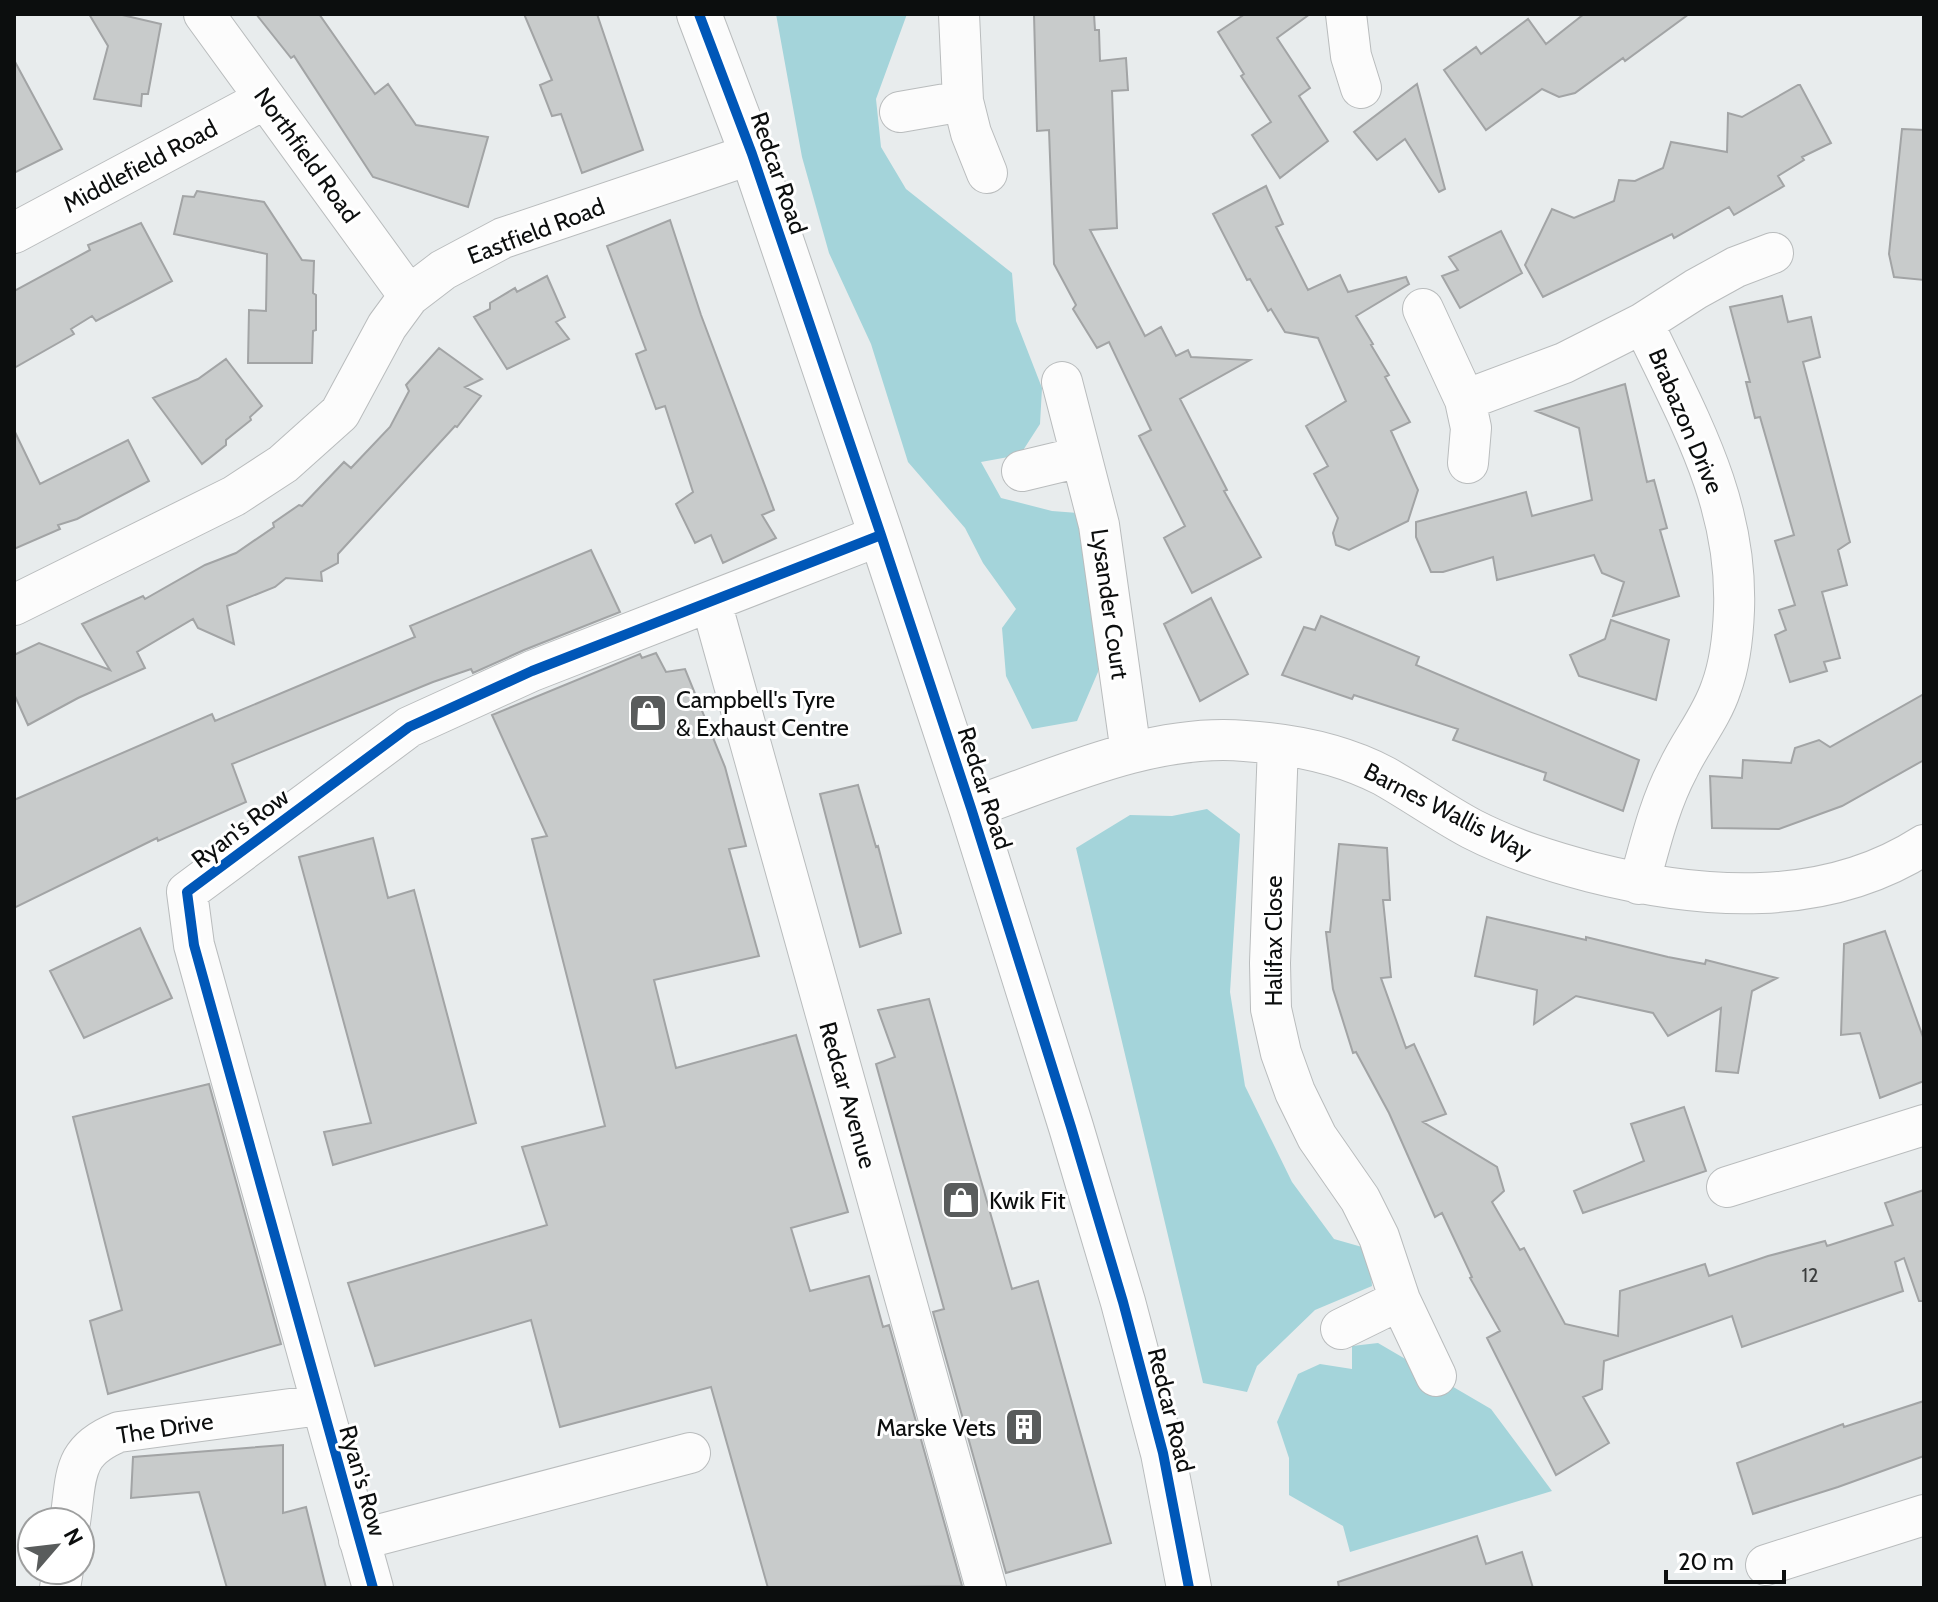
<svg xmlns="http://www.w3.org/2000/svg" width="1938" height="1602" viewBox="0 0 1938 1602" font-family="Cabin,sans-serif">
  <style>
    .forest { fill: #a4d4da }
    .building { fill: #c8cbcb; stroke: #a2a4a5; stroke-width: 2 }
    .lines { fill: none; stroke-linecap: round; stroke-linejoin: round }
    .street-casing { stroke: #b9bcbd; stroke-width: 42 }
    .secondary-casing { stroke: #b9bcbd; stroke-width: 46 }
    .street { stroke: #fcfcfc; stroke-width: 40 }
    .secondary { stroke: #fcfcfc; stroke-width: 44 }
    .cycleway-casing { stroke: #fff; stroke-width: 15 }
    .cycleway { stroke: #0057b8; stroke-width: 10 }
    .labels { text-anchor: middle; dominant-baseline: central; stroke-width: 6; stroke-linejoin: round; paint-order: stroke }
    .number-label { font-size: 20px; fill: #3b3d3d }
    .street-label { font-size: 24px; fill: #0c0e0e; stroke: #fff }
    .poi-label { font-size: 24px; fill: #0c0e0e; stroke: #fff; text-anchor: start }
  </style>
  <rect width="100%" height="100%" fill="#e8eced"/>
  <path class="forest" d="M776,14H907L876,99L881,147L906,189L1012,273L1016,321L1042,388L1040,424L1020,455L981,462L1001,498L1052,511L1078,513L1099,614L1098,672L1077,721L1032,729L1006,676L1002,628L1016,609L983,563L965,528L908,462L871,344L829,253L802,157Z
    M1207,809L1240,834L1230,992L1245,1086L1292,1182L1334,1239L1369,1249L1372,1286L1315,1310L1257,1366L1247,1392L1203,1383L1076,848L1130,815L1172,816Z
    M1378,1343L1491,1409L1552,1491L1350,1552L1343,1526L1289,1495V1458L1277,1422L1298,1374L1320,1364L1352,1369V1346Z"/>
  <path class="building" d="M89,14H118L161,24L148,94H142L141,106L94,99L108,46Z
    M256,14H319L375,94L388,84L416,125L488,137L468,207L373,177L294,56L291,58Z
    M524,14H597L643,150L582,173L561,114L552,116L540,85L552,80Z
    M1034,14H1094L1095,30H1099L1100,61L1126,58L1128,90L1112,91L1117,228L1090,230L1145,336L1161,327L1176,356L1188,350L1191,357L1250,360L1180,399L1227,490L1224,491L1261,557L1192,593L1164,538L1185,526L1139,436L1151,430L1109,342L1097,348L1073,309L1076,305L1054,264L1049,130L1037,131Z
    M1245,14H1310L1277,38L1310,88L1299,96L1328,141L1280,178L1252,135L1271,122L1241,76L1244,74L1218,32Z
    M1584,14H1689L1625,61L1623,58L1575,93L1559,97L1542,89L1486,130L1444,70L1476,47L1481,54L1528,19L1546,44Z
    M14,60L62,149L14,173Z
    M1417,84L1445,189L1439,192L1405,139L1377,160L1354,132Z
    M1798,85H1800L1831,143L1802,157L1804,160L1778,176L1784,186L1734,215L1729,207L1674,238L1672,234L1543,297L1525,265L1552,209L1574,218L1614,201L1619,180L1635,181L1663,168L1671,142L1727,152L1728,113L1742,117Z
    M1902,129L1924,130V280L1894,277L1889,254Z
    M1266,186L1283,224L1276,227L1308,290L1340,275L1348,292L1406,277L1409,284L1356,316L1373,344L1371,345L1389,375L1385,377L1410,422L1391,431L1418,490L1408,521L1349,550L1336,545L1333,533L1338,518L1314,474L1328,466L1306,426L1346,401L1318,338L1285,332L1271,309L1268,311L1250,279L1247,280L1213,214Z
    M197,191L264,202L302,260L314,261L313,293L316,295V330L313,331L312,363H248L249,310L266,311L267,254L174,234L183,196L194,197Z
    M670,220L701,315L774,510L762,515L776,538L723,563L711,535L695,543L676,504L693,492L665,406L656,409L636,354L646,350L607,246Z
    M141,223L172,281L96,321L92,316L71,329L74,334L14,368V291L90,250L88,245Z
    M1501,231L1522,273L1460,308L1442,276L1458,270L1449,257Z
    M547,276L565,317L556,322L569,339L507,369L474,317L490,309V303L515,288L517,292Z
    M1782,296L1788,322L1811,317L1820,357L1803,362L1850,542L1838,550L1847,585L1822,592L1840,658L1824,662L1827,671L1790,682L1775,635L1786,630L1779,610L1795,605L1775,541L1794,535L1760,417L1755,418L1746,382H1750L1730,307Z
    M439,348L482,379L465,387L481,396L457,427L455,426L338,554V563L321,572L322,581L286,578L275,587L227,606L234,644L198,628L193,619L137,652L145,668L78,698L28,725L14,694V655L39,643L110,670L82,624L143,596L145,599L205,565L236,553L274,527L273,523L299,505L302,506L344,462L351,468L390,427L409,391L406,385Z
    M226,359L262,406L250,417L251,420L226,440V445L202,464L153,398L198,379Z
    M1625,384L1647,482L1654,480L1667,528L1660,530L1679,596L1613,616L1624,582L1602,573L1594,555L1497,580L1493,557L1443,572H1431L1416,537V522L1526,492L1532,516L1592,500L1579,428L1536,411Z
    M14,430L40,484L128,440L149,481L77,519L58,525L60,529L14,549Z
    M591,550L620,612L524,650L473,673L471,669L433,682L232,764L246,802L158,841L157,838L14,908V800L212,714L215,721L415,637L410,626Z
    M1211,598L1248,674L1200,701L1164,624Z
    M1321,616L1419,657L1416,665L1639,760L1623,811L1544,780L1546,773L1453,740L1458,729L1354,695L1352,699L1282,675L1304,627L1315,630Z
    M1611,620L1669,640L1656,700L1579,676L1570,655L1605,639Z
    M656,653L666,672L685,669L725,767L746,846L729,849L759,956L654,980L676,1068L796,1035L848,1212L791,1228L810,1291L869,1276L883,1327L889,1325L962,1586L768,1588L711,1387L560,1427L531,1320L375,1366L348,1283L547,1225L522,1147L605,1126L532,839L547,836L492,715L640,654L642,658Z
    M1924,694V760L1842,806L1779,829L1712,828L1710,776L1742,778L1743,760L1791,763L1795,748L1819,740L1830,747Z
    M858,785L876,847L878,846L901,933L860,947L820,794Z
    M373,838L388,898L414,890L476,1123L333,1165L324,1132L371,1123L299,857Z
    M1339,844L1387,848L1390,900H1383L1391,977L1381,978L1406,1048L1414,1044L1446,1114L1423,1122L1497,1167L1504,1191L1492,1202L1520,1250L1524,1248L1565,1324L1618,1336L1620,1291L1705,1264L1709,1276L1768,1256L1825,1241L1827,1246L1893,1225L1885,1203L1924,1190V1301H1919L1904,1258L1895,1262L1903,1291L1742,1347L1732,1316L1604,1361L1602,1389L1583,1397L1609,1443L1556,1475L1487,1338L1500,1331L1470,1278L1472,1277L1442,1213L1435,1217L1389,1113L1356,1052L1353,1053L1333,989L1326,932H1330Z
    M1487,917L1586,940V937L1668,957L1705,964L1706,960L1777,978L1752,991L1738,1073L1716,1071L1721,1008L1668,1036L1653,1013L1576,996L1534,1024L1537,990L1475,976Z
    M140,928L172,998L84,1038L50,971Z
    M1885,931L1924,1040V1081L1880,1098L1860,1033L1841,1035L1844,944Z
    M929,999L1012,1289L1038,1281L1111,1543L1006,1573L933,1312L944,1309L876,1064L895,1057L878,1010Z
    M209,1084L281,1344L108,1394L90,1321L122,1310L73,1117Z
    M1684,1107L1706,1171L1583,1213L1574,1191L1644,1161L1631,1124Z
    M1924,1401V1456L1838,1487L1753,1514L1737,1463L1843,1424L1844,1427Z
    M283,1445V1513L306,1507L326,1588H227L199,1492L131,1498L133,1457Z
    M1477,1536L1486,1564L1522,1552L1533,1588H1339L1338,1582Z"/>
  <g class="lines">
    <defs>
      <path id="street" d="M204,14L409,296
        M959,14L963,101L971,133L987,173
        M1346,14L1351,56L1361,88
        M900,112L963,101
        M14,233L265,99
        M1423,309L1465,400L1471,428L1468,463
        M1062,382L1099,525L1131,753
        M1465,400L1564,363L1643,323L1696,289L1736,267L1773,253
        M1022,471L1080,457
        M711,602L986,1588
        M14,605L234,496L283,464L340,413L387,326L409,296L443,270L503,238L752,154
        M1278,745L1270,963L1271,1009L1281,1053L1295,1092L1317,1137L1360,1199L1379,1237L1400,1300L1436,1376
        M971,808C1057,778 1152,733 1245,741C1292,744 1342,754 1384,776C1414,793 1442,813 1472,829C1511,849 1550,861 1591,872C1701,900 1824,909 1924,845
        M1639,884C1650,845 1659,805 1678,769C1691,741 1711,718 1721,688C1730,664 1733,637 1734,610C1738,502 1688,418 1643,323
        M1727,1187L1924,1125
        M1341,1329L1400,1300
        M70,1522C77,1476 71,1451 119,1432L320,1405
        M359,1540L690,1453
        M1766,1565L1924,1515
        M60,1588L63,1570
        M373,1588L194,945L187,892L409,727L532,671L881,535"/>
      <path id="secondary" d="M699,14L752,154L881,535L971,808L1071,1127L1123,1302L1163,1453L1189,1588"/>
    </defs>
    <use href="#street" class="street-casing"/>
    <use href="#secondary" class="secondary-casing"/>
    <use href="#street" class="street"/>
    <use href="#secondary" class="secondary"/>
    <defs>
      <path id="cycleway" d="M699,14L752,154L881,535L971,808L1071,1127L1123,1302L1163,1453L1189,1588
        M373,1588L194,945L187,892L409,727L532,671L881,535"/>
    </defs>
    <use href="#cycleway" class="cycleway-casing"/>
    <use href="#cycleway" class="cycleway"/>
  </g>
  <defs>
    <symbol id="shop-square" viewBox="-11 -11 22 22"><rect x="-9" y="-9" width="18" height="18" rx="4" fill="#595c5c" stroke="#fff"/><path d="M-5-2.5h2.3a2.7 3.5 0 0 1 5.4 0H5L5.5 6h-11ZM-1.5-2.5h3a1.5 2.3 0 0 0-3 0Z" fill="#fff"/></symbol>
    <symbol id="building-square" viewBox="-11 -11 22 22"><rect x="-9" y="-9" width="18" height="18" rx="4" fill="#595c5c" stroke="#fff"/><path d="M-4-6H4V6H1V3H-1V6H-4ZM-2.5-4.3h1.7v1.8h-1.7ZM.8-4.3h1.7v1.8H.8ZM-2.5-1h1.7V.8h-1.7ZM.8-1h1.7V.8H.8Z" fill="#fff"/></symbol>
  </defs>
  <g fill-rule="evenodd">
    <use href="#shop-square" x="626" y="691" width="44" height="44"/>
    <use href="#shop-square" x="939" y="1178" width="44" height="44"/>
    <use href="#building-square" x="1002" y="1405" width="44" height="44"/>
  </g>
  <g class="labels">
    <g class="number-label">
      <text x="1810" y="1275">12</text>
    </g>
    <g class="street-label">
      <text transform="translate(307 155) rotate(54)">Northfield Road</text>
      <text transform="translate(140 166) rotate(-28)">Middlefield Road</text>
      <text transform="translate(779 173) rotate(71)">Redcar Road</text>
      <text transform="translate(536 231) rotate(-21)">Eastfield Road</text>
      <text transform="translate(1686 421) rotate(67)">Brabazon Drive</text>
      <text transform="translate(1110 604) rotate(82)">Lysander Court</text>
      <text transform="translate(985 788) rotate(72)">Redcar Road</text>
      <text transform="translate(1448 811) rotate(27)">Barnes Wallis Way</text>
      <text transform="translate(240 828) rotate(-37)">Ryan's Row</text>
      <text transform="translate(1273 941) rotate(-90)">Halifax Close</text>
      <text transform="translate(848 1095) rotate(74)">Redcar Avenue</text>
      <text transform="translate(1171 1410) rotate(76)">Redcar Road</text>
      <text transform="translate(165 1428) rotate(-9)">The Drive</text>
      <text transform="translate(363 1481) rotate(74)">Ryan's Row</text>
    </g>
    <g class="poi-label">
      <text x="676" y="699">Campbell's Tyre<tspan x="676" dy="28">&amp; Exhaust Centre</tspan></text>
      <text x="989" y="1200">Kwik Fit</text>
      <text x="996" y="1427" text-anchor="end">Marske Vets</text>
    </g>
  </g>
  <rect width="1938" height="1602" fill="none" stroke="#0c0e0e" stroke-width="32"/>
  <g transform="translate(56 1546) rotate(62)"><circle r="38" fill="#ffffff" stroke="#9e9f9f" stroke-width="2"/>
  <path d="M0-6L14 30L0 20L-14 30Z" fill="#595c5c"/>
  <text y="-12" font-size="22" font-weight="bold" text-anchor="middle" fill="#0c0e0e">N</text>
  </g>
  <path d="M1666 1570v12h118v-12" fill="none" stroke="#0c0e0e" stroke-width="4"/>
  <text x="1678" y="1570" font-size="24" fill="#0c0e0e" stroke="#ffffff" stroke-width="6" paint-order="stroke">20 m</text>
</svg>
